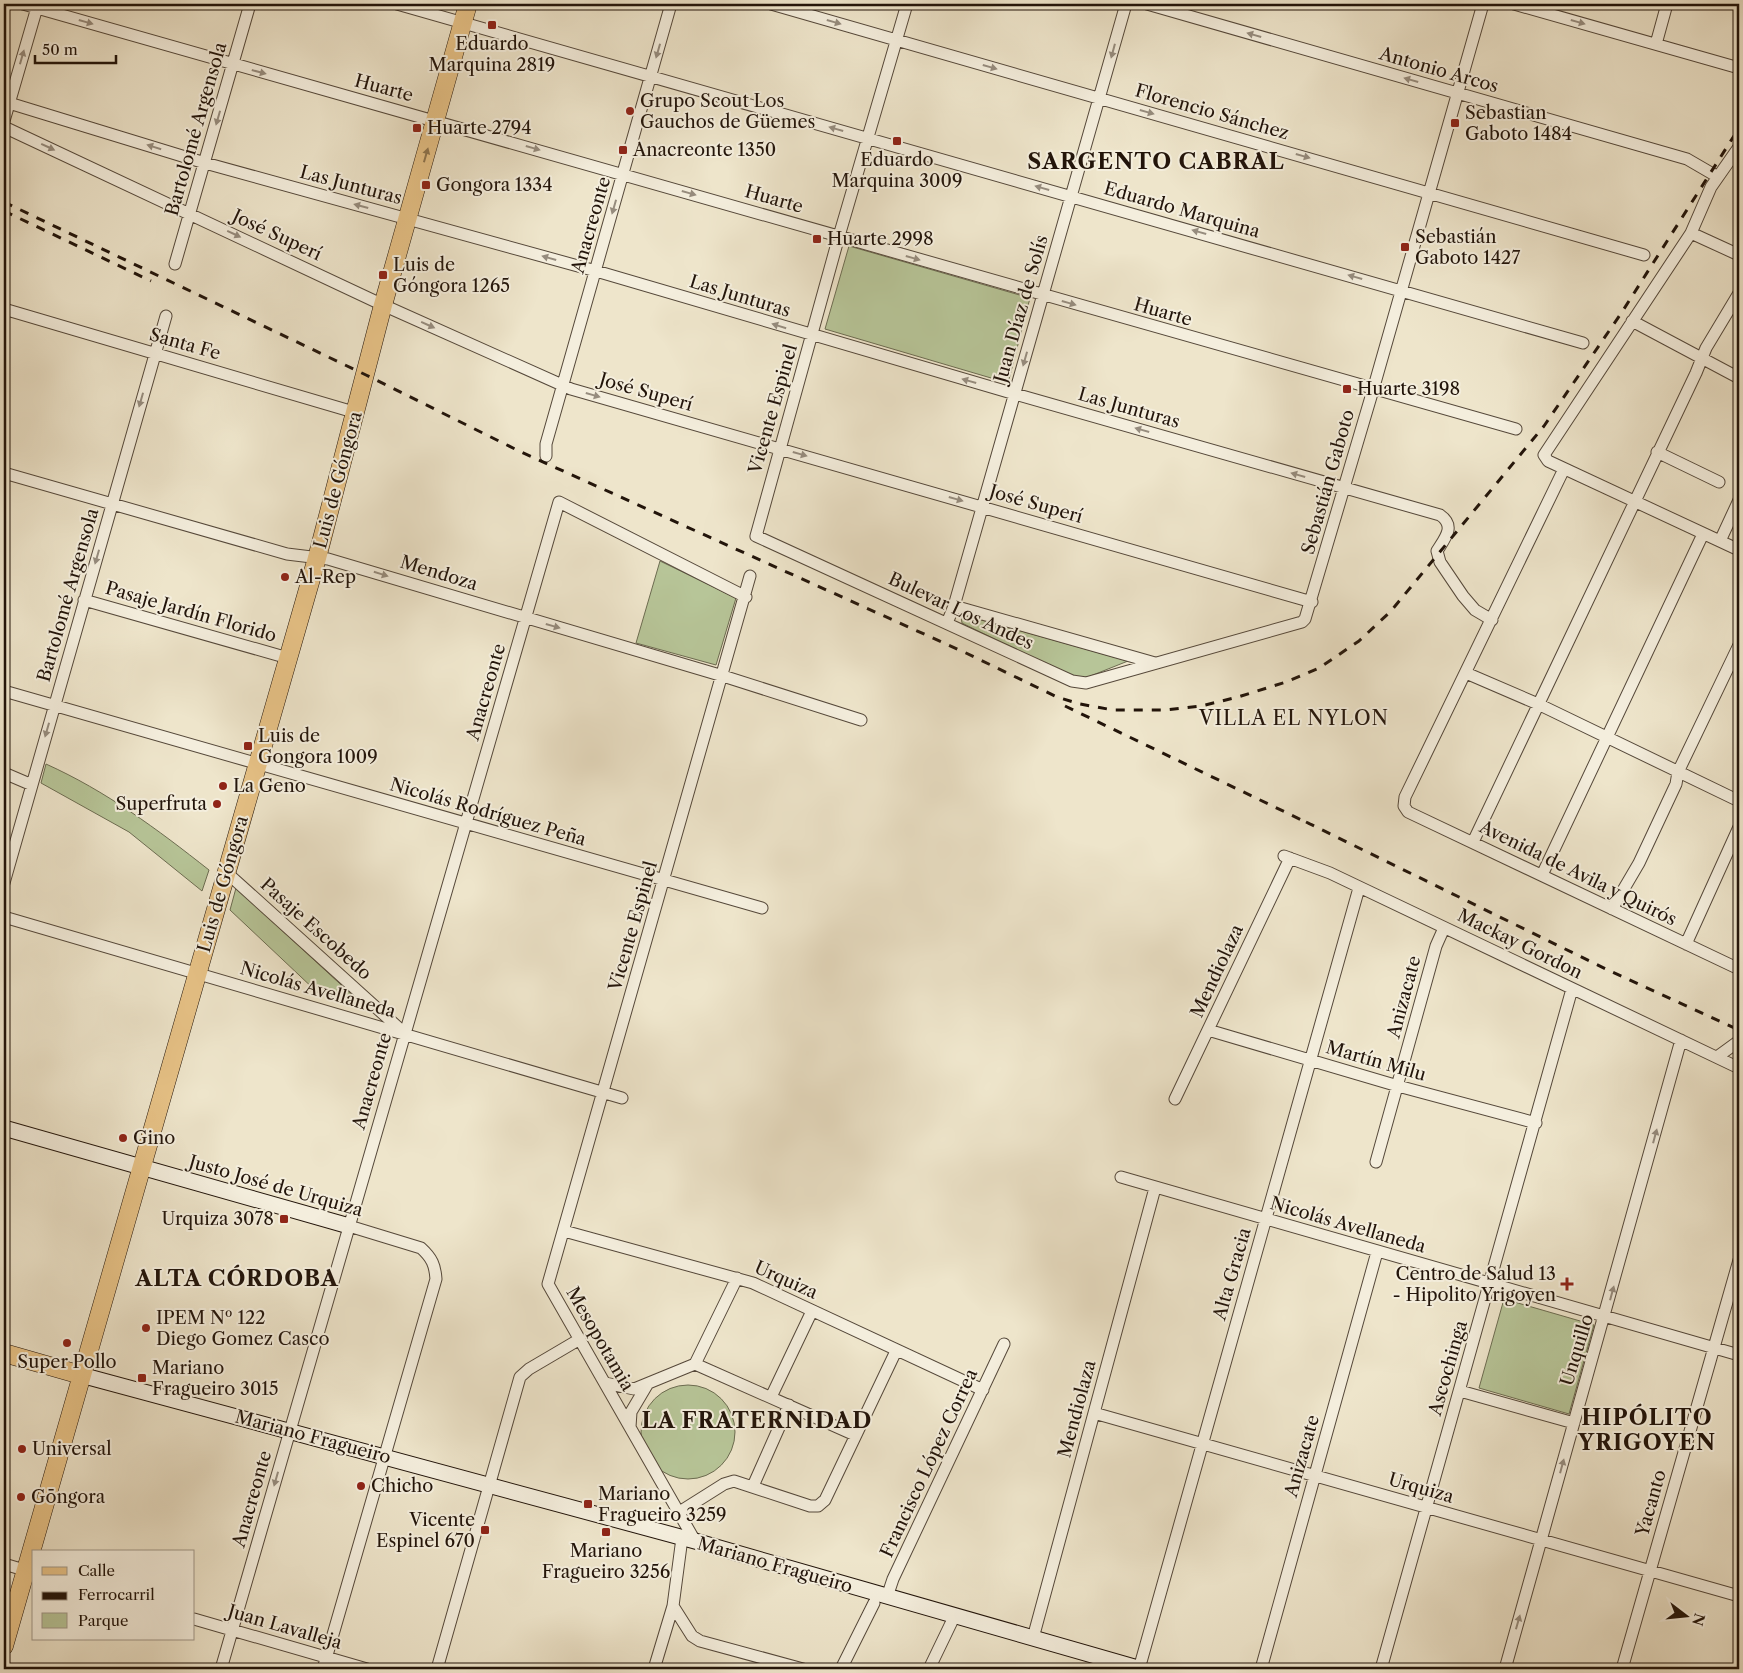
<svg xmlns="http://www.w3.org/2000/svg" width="1743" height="1673" viewBox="0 0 1743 1673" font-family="'Libre Caslon Text',serif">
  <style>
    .green { fill: #b7c598; stroke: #6c6c51 }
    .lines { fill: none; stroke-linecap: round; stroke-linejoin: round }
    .street-casing { stroke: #55483a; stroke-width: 13 }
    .secondary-casing { stroke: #22140a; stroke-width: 17 }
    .primary-casing { stroke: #22140a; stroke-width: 19 }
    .street { stroke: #f4eedd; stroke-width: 11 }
    .secondary { stroke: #f4eedd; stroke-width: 15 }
    .primary { stroke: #e7c286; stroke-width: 18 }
    .rail { stroke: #22140a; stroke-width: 3; stroke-dasharray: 9 9; stroke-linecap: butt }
    .oneway { fill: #968c7e }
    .oneway2 { fill: #8e744e }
    .poi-dot { fill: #8f2418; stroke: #f4eedd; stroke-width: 2 }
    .labels { text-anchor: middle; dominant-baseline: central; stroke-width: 4; stroke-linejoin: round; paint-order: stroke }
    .poi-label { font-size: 18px; fill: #22140a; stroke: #f4eedd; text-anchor: start }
    .street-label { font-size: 18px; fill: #22140a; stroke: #f4eedd }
    .quarter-label { font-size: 20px; letter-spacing: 1px; fill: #22140a; stroke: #f4eedd }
    .district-label { font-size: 22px; font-weight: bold; letter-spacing: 1px; fill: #22140a; stroke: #f4eedd }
  </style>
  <rect width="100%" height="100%" fill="#eee5cb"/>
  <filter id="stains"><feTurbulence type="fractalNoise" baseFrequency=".004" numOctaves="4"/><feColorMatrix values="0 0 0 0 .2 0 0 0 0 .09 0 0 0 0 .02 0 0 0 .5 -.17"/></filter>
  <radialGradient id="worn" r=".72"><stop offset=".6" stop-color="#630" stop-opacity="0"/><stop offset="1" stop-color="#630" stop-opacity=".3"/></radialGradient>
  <path class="green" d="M849,246L1030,298L1008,383L825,329Z
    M660,561L736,598L716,665L636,643Z
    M968,616L1128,661L1078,681L962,623L961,617Z
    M46,764C106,791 157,829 209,870L202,891L129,832L41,783Z
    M236,888L364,1006L317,992L230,910Z
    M1504,1299L1594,1325L1569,1414L1479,1388Z
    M641 1432a47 47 0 1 1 94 0a47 47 0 1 1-94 0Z"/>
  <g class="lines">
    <defs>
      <path id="street" d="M23,4L1516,429
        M397,4L1583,343
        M771,4L1644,255
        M907,4L839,236L756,536L1072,681L1086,683L1302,622L1305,619L1373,390L1483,4
        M1147,4L1687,159L1718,177
        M1514,4L1739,68
        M1656,44L1667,4
        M9,103L205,163L596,271L1015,394L1440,515C1456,526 1445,538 1437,551L1440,562L1463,596L1475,610L1492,620
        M4,121L38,4
        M4,127L383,305L571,389L1312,602
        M1739,147L1711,187L1691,233L1544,455L1548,461L1739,550
        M1691,233L1739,255
        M175,264L250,4
        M4,309L357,413
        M1632,321L1739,378
        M1657,452L1719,482
        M546,456V444L671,4
        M1564,469L1405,797L1404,806L1408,812L1739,969
        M4,473L287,554L328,559L723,676L861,720
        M1720,541L1739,500
        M84,600L288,658
        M954,606L1155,663
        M947,623L954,606L1126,4
        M1466,673L1538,704L1739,801
        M4,691L762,908
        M4,773L32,785
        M1473,842L1696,373L1706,348L1739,293
        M1284,856L1330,873L1739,1068
        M226,872L401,1030
        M1542,875L1703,534
        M4,883L166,316
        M1612,909L1639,863L1676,784L1678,772L1739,645
        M4,917L622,1098
        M1686,944L1739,827
        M1208,1030L1398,1086L1536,1123
        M1717,1057L1739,1041
        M1175,1099L1290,858
        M1376,1162L1436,946L1444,928
        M1121,1177L1739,1355
        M564,1231L753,1283L983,1390
        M695,1364L855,1435
        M605,1383L634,1389L695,1364L737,1278
        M1460,1391L1574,1423
        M771,1397L812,1311
        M1094,1413L1739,1596
        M630,1427L631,1412L647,1385
        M753,1486L789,1405
        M678,1513L724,1484L734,1481L810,1506H818L825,1500L896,1351
        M695,1541L548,1284L750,576
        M4,1564L31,1572
        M887,1597L893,1579L1004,1344
        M673,1606L692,1636L700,1641L803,1669
        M194,1619L367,1669
        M1033,1638L1155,1188
        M221,1669L559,502L746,597
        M323,1669L436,1279C435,1265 432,1258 421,1248L349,1226
        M437,1669L520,1377L529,1369L580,1339
        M654,1669L673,1606L682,1538
        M841,1669L874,1603
        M929,1669L955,1615
        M1139,1669L1359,888
        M1261,1669L1377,1252
        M1381,1669L1572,989
        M1505,1669L1681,1040
        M1622,1669L1739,1260"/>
      <path id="secondary" d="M4,1128L349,1226
        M81,1375L695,1541L1141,1669"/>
      <path id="primary" d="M4,1353L81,1375
        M4,1646L317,558L383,305L468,4"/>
    </defs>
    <use href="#street" class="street-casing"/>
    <use href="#secondary" class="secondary-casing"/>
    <use href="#primary" class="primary-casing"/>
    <use href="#street" class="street"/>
    <use href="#secondary" class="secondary"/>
    <use href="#primary" class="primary"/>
    <path class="rail" d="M4,202L366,375L521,452L966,653L1057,697L1080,704L1113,710H1165L1201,706L1238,697L1286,682L1319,668L1359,641L1391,611L1544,426L1622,312L1739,128
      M4,211L151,281
      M1065,706L1312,825
      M1306,822L1610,971L1739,1030"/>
  </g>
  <defs><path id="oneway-solid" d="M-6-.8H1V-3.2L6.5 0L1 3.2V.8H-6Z" transform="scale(1.25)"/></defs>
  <g class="oneway">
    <use href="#oneway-solid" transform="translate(86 22) rotate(16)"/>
    <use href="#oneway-solid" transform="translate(834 22) rotate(16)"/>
    <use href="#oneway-solid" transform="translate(1578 22) rotate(16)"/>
    <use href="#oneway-solid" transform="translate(1254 35) rotate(-164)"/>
    <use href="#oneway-solid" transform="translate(658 51) rotate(106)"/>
    <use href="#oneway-solid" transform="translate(1113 51) rotate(105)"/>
    <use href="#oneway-solid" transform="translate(22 57) rotate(-74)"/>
    <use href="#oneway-solid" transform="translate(990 67) rotate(16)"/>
    <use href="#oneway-solid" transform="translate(259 72) rotate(15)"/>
    <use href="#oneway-solid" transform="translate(1411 80) rotate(-164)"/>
    <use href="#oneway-solid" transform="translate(1147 112) rotate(16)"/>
    <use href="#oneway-solid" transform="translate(218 118) rotate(106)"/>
    <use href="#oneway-solid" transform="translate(836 129) rotate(-164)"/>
    <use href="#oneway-solid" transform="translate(48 147) rotate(25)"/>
    <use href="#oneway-solid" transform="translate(154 147) rotate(-163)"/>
    <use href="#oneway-solid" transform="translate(533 148) rotate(16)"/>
    <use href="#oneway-solid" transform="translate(1303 156) rotate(16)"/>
    <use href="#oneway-solid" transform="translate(1042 188) rotate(-164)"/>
    <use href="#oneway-solid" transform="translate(689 193) rotate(16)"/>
    <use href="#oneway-solid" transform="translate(361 206) rotate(-165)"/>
    <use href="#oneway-solid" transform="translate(614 207) rotate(106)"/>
    <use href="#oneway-solid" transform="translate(1199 232) rotate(-164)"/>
    <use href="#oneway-solid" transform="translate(234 234) rotate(25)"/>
    <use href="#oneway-solid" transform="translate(549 258) rotate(-164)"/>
    <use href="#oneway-solid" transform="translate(913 258) rotate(16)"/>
    <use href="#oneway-solid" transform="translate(1355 277) rotate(-164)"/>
    <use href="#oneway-solid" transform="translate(1069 303) rotate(16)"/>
    <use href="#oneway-solid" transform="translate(428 325) rotate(24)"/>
    <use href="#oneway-solid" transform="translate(779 326) rotate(-163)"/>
    <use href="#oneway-solid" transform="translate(1025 359) rotate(106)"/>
    <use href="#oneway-solid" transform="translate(969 381) rotate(-164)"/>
    <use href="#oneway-solid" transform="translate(593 395) rotate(16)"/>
    <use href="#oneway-solid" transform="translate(141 400) rotate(106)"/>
    <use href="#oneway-solid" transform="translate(1142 430) rotate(-164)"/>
    <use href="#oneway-solid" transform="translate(800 454) rotate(16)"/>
    <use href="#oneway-solid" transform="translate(1298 475) rotate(-164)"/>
    <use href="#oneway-solid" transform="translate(956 499) rotate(16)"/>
    <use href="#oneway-solid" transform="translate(97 557) rotate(106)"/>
    <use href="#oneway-solid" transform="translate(381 574) rotate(17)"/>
    <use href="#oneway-solid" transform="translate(553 626) rotate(16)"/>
    <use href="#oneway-solid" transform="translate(47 730) rotate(106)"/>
    <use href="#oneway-solid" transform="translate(1655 1136) rotate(-75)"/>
    <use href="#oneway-solid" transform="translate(1612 1293) rotate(-75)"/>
    <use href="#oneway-solid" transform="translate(1562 1466) rotate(-75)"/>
    <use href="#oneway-solid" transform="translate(276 1479) rotate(106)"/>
    <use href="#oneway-solid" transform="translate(1518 1622) rotate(-74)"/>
  </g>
  <use class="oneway2" href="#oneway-solid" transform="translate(426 155) rotate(-74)"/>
  <g class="poi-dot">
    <rect x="487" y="20" width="10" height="10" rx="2.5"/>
    <circle cx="630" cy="111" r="5"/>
    <rect x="1450" y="118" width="10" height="10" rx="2.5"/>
    <rect x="412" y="123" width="10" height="10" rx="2.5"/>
    <rect x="892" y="136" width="10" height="10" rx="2.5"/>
    <rect x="618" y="145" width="10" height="10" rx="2.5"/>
    <rect x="421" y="180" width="10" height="10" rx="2.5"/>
    <rect x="812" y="234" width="10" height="10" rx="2.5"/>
    <rect x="1400" y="242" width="10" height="10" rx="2.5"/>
    <rect x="378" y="270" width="10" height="10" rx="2.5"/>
    <rect x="1342" y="384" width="10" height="10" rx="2.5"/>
    <circle cx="285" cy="577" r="5"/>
    <rect x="243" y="741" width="10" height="10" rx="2.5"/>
    <circle cx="223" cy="786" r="5"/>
    <circle cx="217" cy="804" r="5"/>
    <circle cx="123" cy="1138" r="5"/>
    <rect x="279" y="1214" width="10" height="10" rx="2.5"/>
    <path d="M1564.5 1276.5h5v5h5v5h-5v5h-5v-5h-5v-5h5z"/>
    <circle cx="146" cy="1328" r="5"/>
    <circle cx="67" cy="1343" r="5"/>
    <rect x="137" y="1373" width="10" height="10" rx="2.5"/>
    <circle cx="22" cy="1449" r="5"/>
    <circle cx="361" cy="1486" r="5"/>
    <circle cx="21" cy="1497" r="5"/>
    <rect x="583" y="1499" width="10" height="10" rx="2.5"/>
    <rect x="480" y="1525" width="10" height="10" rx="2.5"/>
    <rect x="601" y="1527" width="10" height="10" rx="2.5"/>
  </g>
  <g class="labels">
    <g class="poi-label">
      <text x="492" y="44" text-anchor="middle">Eduardo<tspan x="492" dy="21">Marquina 2819</tspan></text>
      <text x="640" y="101">Grupo Scout Los<tspan x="640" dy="21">Gauchos de Güemes</tspan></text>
      <text x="1465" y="113">Sebastian<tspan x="1465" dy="21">Gaboto 1484</tspan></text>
      <text x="427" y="128">Huarte 2794</text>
      <text x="633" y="150">Anacreonte 1350</text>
      <text x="897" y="160" text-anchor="middle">Eduardo<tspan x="897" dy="21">Marquina 3009</tspan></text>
      <text x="436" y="185">Gongora 1334</text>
      <text x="1415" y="237">Sebastián<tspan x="1415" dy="21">Gaboto 1427</tspan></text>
      <text x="827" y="239">Huarte 2998</text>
      <text x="393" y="265">Luis de<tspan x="393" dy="21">Góngora 1265</tspan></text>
      <text x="1357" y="389">Huarte 3198</text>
      <text x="295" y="577">Al-Rep</text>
      <text x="258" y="736">Luis de<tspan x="258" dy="21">Gongora 1009</tspan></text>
      <text x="233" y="786">La Geno</text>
      <text x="207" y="804" text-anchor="end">Superfruta</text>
      <text x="133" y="1138">Gino</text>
      <text x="274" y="1219" text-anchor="end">Urquiza 3078</text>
      <text x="1556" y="1274" text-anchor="end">Centro de Salud 13<tspan x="1556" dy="21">- Hipolito Yrigoyen</tspan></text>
      <text x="156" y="1318">IPEM Nº 122<tspan x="156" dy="21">Diego Gomez Casco</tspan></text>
      <text x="67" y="1362" text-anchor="middle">Super Pollo</text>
      <text x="152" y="1368">Mariano<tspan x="152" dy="21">Fragueiro 3015</tspan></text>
      <text x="32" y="1449">Universal</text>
      <text x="371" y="1486">Chicho</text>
      <text x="598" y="1494">Mariano<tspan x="598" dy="21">Fragueiro 3259</tspan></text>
      <text x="31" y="1497">Gōngora</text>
      <text x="475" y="1520" text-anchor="end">Vicente<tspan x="475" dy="21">Espinel 670</tspan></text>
      <text x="606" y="1551" text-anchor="middle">Mariano<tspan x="606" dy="21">Fragueiro 3256</tspan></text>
    </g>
    <g class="street-label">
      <text transform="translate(1439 70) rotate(16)">Antonio Arcos</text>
      <text transform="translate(384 88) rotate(15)">Huarte</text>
      <text transform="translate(1212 112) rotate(16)">Florencio Sánchez</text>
      <text transform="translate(196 129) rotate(-74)">Bartolomé Argensola</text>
      <text transform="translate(351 185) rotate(15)">Las Junturas</text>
      <text transform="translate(774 199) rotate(16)">Huarte</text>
      <text transform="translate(1182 210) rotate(16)">Eduardo Marquina</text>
      <text transform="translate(591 225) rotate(-74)">Anacreonte</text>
      <text transform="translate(277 235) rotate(25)">José Superí</text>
      <text transform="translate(740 296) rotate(17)">Las Junturas</text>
      <text transform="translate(1021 309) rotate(-74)">Juan Díaz de Solís</text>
      <text transform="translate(1163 312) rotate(16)">Huarte</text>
      <text transform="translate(185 344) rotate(16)">Santa Fe</text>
      <text transform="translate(646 392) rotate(16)">José Superí</text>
      <text transform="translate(1129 408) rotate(16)">Las Junturas</text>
      <text transform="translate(773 409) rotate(-74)">Vicente Espinel</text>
      <text transform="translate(338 480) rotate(-75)">Luis de Góngora</text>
      <text transform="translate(1328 482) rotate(-74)">Sebastián Gaboto</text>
      <text transform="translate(1036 504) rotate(16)">José Superí</text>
      <text transform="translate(439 573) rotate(17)">Mendoza</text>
      <text transform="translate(68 595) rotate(-74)">Bartolomé Argensola</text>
      <text transform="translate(961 611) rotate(25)">Bulevar Los Andes</text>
      <text transform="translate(191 612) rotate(16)">Pasaje Jardín Florido</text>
      <text transform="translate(486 692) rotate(-74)">Anacreonte</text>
      <text transform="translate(488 812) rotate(16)">Nicolás Rodríguez Peña</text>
      <text transform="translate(1578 873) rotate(26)">Avenida de Avila y Quirós</text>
      <text transform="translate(223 884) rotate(-74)">Luis de Góngora</text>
      <text transform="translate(633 926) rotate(-74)">Vicente Espinel</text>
      <text transform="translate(316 929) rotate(42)">Pasaje Escobedo</text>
      <text transform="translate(1520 944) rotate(26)">Mackay Gordon</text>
      <text transform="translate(1217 971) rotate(-65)">Mendiolaza</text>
      <text transform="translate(318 990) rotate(16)">Nicolás Avellaneda</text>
      <text transform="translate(1404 997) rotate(-75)">Anizacate</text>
      <text transform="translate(1376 1061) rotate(16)">Martín Milu</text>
      <text transform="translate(372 1081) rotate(-74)">Anacreonte</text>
      <text transform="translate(276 1186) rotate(16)">Justo José de Urquiza</text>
      <text transform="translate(1348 1225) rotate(16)">Nicolás Avellaneda</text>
      <text transform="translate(1232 1274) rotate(-74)">Alta Gracia</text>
      <text transform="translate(786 1280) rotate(24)">Urquiza</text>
      <text transform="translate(600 1339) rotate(60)">Mesopotamia</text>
      <text transform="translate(1577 1350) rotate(-73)">Unquillo</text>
      <text transform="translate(1448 1368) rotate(-74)">Ascochinga</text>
      <text transform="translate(1077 1409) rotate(-75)">Mendiolaza</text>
      <text transform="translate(313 1437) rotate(15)">Mariano Fragueiro</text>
      <text transform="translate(1302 1456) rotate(-74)">Anizacate</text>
      <text transform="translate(929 1463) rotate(-65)">Francisco López Correa</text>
      <text transform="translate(1421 1488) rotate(16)">Urquiza</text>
      <text transform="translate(252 1499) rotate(-74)">Anacreonte</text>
      <text transform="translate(1651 1503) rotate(-74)">Yacanto</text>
      <text transform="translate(775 1565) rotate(16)">Mariano Fragueiro</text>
      <text transform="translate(285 1627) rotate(16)">Juan Lavalleja</text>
    </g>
    <g class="quarter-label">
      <text x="1294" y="718">VILLA EL NYLON</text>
    </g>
    <g class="district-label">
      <text x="1156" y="161">SARGENTO CABRAL</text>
      <text x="237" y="1278">ALTA CÓRDOBA</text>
      <text x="1647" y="1417">HIPÓLITO<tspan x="1647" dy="25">YRIGOYEN</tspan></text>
      <text x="757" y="1420">LA FRATERNIDAD</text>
    </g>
  </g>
  <rect width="1743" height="1673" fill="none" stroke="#eee5cb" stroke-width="20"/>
  <rect x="5" y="5" width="1733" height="1663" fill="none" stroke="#22140a" stroke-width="2.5"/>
  <rect x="10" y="10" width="1723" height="1653" fill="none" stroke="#22140a"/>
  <rect x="32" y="1550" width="162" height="90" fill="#f4eedd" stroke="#a09789"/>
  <rect x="42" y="1567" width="25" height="8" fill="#e7c286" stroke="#a09789"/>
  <text x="78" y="1576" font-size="15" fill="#22140a">Calle</text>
  <rect x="42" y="1592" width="25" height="8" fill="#22140a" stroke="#a09789"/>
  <text x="78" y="1600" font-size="15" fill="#22140a">Ferrocarril</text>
  <rect x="42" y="1613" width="25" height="15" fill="#b7c598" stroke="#a09789"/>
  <text x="78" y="1626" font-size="15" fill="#22140a">Parque</text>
  <g transform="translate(1686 1616) rotate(106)" stroke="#f4eedd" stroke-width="4" paint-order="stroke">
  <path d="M0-4L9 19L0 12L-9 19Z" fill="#22140a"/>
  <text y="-8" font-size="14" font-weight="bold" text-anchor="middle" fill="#22140a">N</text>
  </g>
  <path d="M35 55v8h81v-8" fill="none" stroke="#22140a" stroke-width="2.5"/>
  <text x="42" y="55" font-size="15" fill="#22140a" stroke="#f4eedd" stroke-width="4" paint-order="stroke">50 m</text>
  <rect width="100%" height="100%" filter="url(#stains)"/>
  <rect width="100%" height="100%" fill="url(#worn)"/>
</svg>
